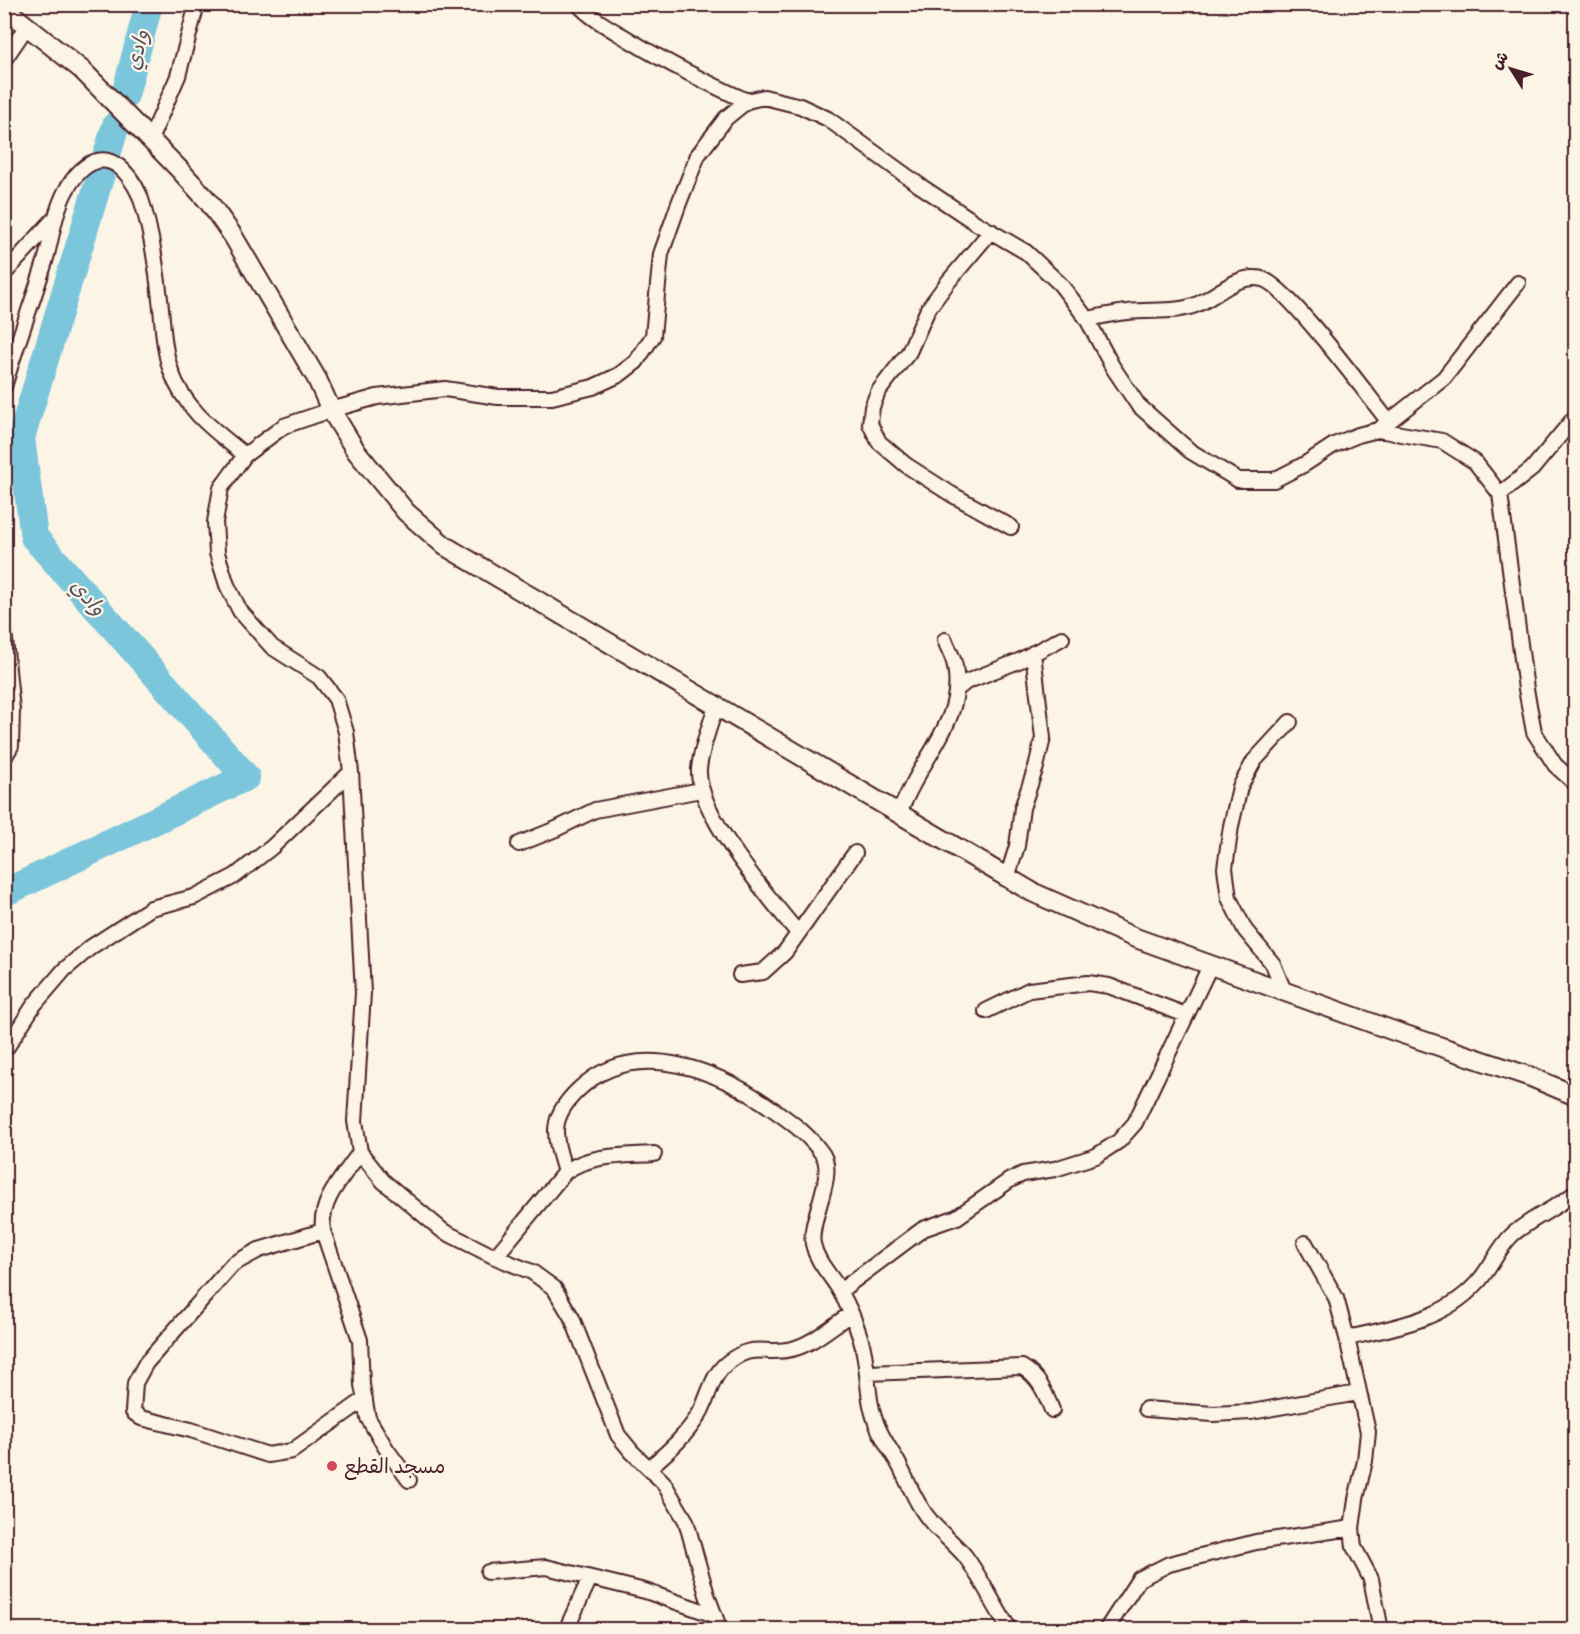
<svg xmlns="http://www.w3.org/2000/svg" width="1580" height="1634" viewBox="0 0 1580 1634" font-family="Sriracha,'Playpen Sans Arabic',sans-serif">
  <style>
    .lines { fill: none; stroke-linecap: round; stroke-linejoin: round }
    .river { stroke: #7cc6dc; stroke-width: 28 }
    .minor-casing { stroke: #4a1f2b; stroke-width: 18 }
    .secondary-casing { stroke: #4a1f2b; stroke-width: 22 }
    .minor { stroke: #fcf5e5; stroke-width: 14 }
    .secondary { stroke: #fcf5e5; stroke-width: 18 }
    .poi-dot { fill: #d1495b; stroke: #fcf5e5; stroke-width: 2 }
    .labels { text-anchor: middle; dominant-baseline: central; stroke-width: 4.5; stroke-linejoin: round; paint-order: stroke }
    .poi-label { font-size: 20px; fill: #4a1f2b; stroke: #fcf5e5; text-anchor: start }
    .water-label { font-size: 21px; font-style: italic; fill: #595160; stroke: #fcf5e5 }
  </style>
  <rect width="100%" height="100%" fill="#fcf5e5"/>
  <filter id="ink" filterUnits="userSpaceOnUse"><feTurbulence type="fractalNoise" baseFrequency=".0167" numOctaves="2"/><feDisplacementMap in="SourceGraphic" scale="12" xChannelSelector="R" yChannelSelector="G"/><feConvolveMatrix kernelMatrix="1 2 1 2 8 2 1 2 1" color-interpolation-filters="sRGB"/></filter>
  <g filter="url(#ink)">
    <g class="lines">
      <path class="river" d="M125,95L149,4
        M4,893L246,777L34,537L21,438L116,125"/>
      <defs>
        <path id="minor" d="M578,4C593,20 613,30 631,41C669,64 707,83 747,101
          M4,60L27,26
          M150,140L178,76L197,4
          M991,231L948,282L928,309L909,352L878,392L872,407L870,424L879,442L906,465L951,494L1011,527
          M4,274L53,220
          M1087,319C1100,317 1114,313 1128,312C1151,309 1178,314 1200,303C1219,294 1239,273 1262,279C1286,284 1368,396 1389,422
          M4,387C16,346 31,306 44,265C52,240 54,210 68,187C77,172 93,155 111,162C124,167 135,184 140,196C152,232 157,271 161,308C163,329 164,351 171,371C184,409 215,431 245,455
          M1382,427L1444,378L1518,283
          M1500,494L1532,469L1576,416
          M4,630L12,710L11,746L4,758
          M956,690L966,682L1021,660L1062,638
          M716,706C710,726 701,748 699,769C696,813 770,899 798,933
          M899,814C903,804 908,793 913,784C932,747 964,712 955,667C954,658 948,649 945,640
          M519,844L556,829L595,810L701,790
          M1007,878L1017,846L1022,808L1036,767L1043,738L1033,653
          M740,975L763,972L785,952L855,853
          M1284,991L1273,964L1245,930L1229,898L1225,868L1231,826L1240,787L1254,761L1290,722
          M986,1011L1029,990L1088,983L1109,986L1186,1015
          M7,1047L34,1005L64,970L91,947L151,908L194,897L235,876L272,847L351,772
          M360,1152C344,1176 319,1200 323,1231L360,1340L362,1385L368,1418L387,1450L409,1480
          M565,1172C554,1136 548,1119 578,1090C636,1034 722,1072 777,1112C794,1124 811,1137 823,1155C836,1177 808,1221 813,1244C817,1263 831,1275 840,1291C848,1305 855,1321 860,1337C870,1366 865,1397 877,1425C882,1438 890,1449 897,1461C909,1483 916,1505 933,1524C943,1535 955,1544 965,1556C982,1579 994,1606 1010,1630
          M323,1231L259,1250L233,1264L146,1363L135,1383L133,1412L141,1418L191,1430L268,1455L292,1451L365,1399
          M1305,1243L1336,1298L1347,1338L1368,1432L1365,1461L1356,1499L1352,1528L1354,1547L1371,1579L1381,1630
          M495,1257L565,1172C590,1154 625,1156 654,1154
          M840,1291L923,1229L957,1217L1010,1180L1023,1174L1055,1169L1096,1156L1119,1141L1135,1123L1211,964
          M1347,1338C1393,1328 1443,1320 1476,1284C1490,1270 1497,1250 1511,1236C1530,1218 1556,1209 1576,1192
          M868,1373L1022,1367C1039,1377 1045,1392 1052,1410
          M1146,1409L1213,1414L1251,1412L1358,1393
          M649,1468C669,1451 688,1434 701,1411C709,1395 712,1375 727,1363C755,1341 764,1356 792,1349C813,1344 833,1325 851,1314
          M488,1572L546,1567L645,1591L714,1615
          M566,1630L590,1578
          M720,1630L707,1595L686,1521L663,1482L632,1452L618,1435L572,1318L554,1288L532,1272L495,1257L443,1231L383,1181L360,1152L355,1121L363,993L351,772L346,732L336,699L319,677L272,647L240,611L227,585L217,553L215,522L221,488L245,455L284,426L331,410L377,397L445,389L498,397H552L593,387L619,375L636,362L653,336L661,254L679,203L698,155L726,118L747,101L764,97L800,106L828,119L919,185L976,223L1026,252L1060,284L1087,319L1112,366L1138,405L1190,451L1238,480H1274L1305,464L1334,445L1358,435L1378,430L1442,441L1475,462L1500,494L1526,689L1534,732L1555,765L1576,784
          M1106,1630L1139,1579L1169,1564L1256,1542L1352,1528"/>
        <path id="secondary" d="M4,8L82,70L179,169L208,201L233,236L317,379L331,410L356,451L406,512L445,546L1032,892L1133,937L1394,1031L1531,1077L1576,1096"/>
      </defs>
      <use href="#minor" class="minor-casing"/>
      <use href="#secondary" class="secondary-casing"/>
      <use href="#minor" class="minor"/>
      <use href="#secondary" class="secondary"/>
    </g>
  </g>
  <circle class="poi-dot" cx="332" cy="1466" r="6"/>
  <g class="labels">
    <g class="poi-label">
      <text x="344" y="1466">مسجد القطع</text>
    </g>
    <g class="water-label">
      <text transform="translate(137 50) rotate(-75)">وادي</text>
      <text transform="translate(88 597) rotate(49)">وادي</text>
    </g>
  </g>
  <rect width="1580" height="1634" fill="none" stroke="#fcf5e5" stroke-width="24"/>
  <rect x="12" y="12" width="1556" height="1610" fill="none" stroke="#4a1f2b" stroke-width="2" filter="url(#ink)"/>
  <g transform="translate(1511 69) rotate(307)" stroke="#fcf5e5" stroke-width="4.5" paint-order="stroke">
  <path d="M0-4.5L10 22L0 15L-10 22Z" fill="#4a1f2b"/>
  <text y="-9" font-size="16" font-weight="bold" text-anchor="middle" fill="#4a1f2b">ش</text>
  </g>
</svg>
